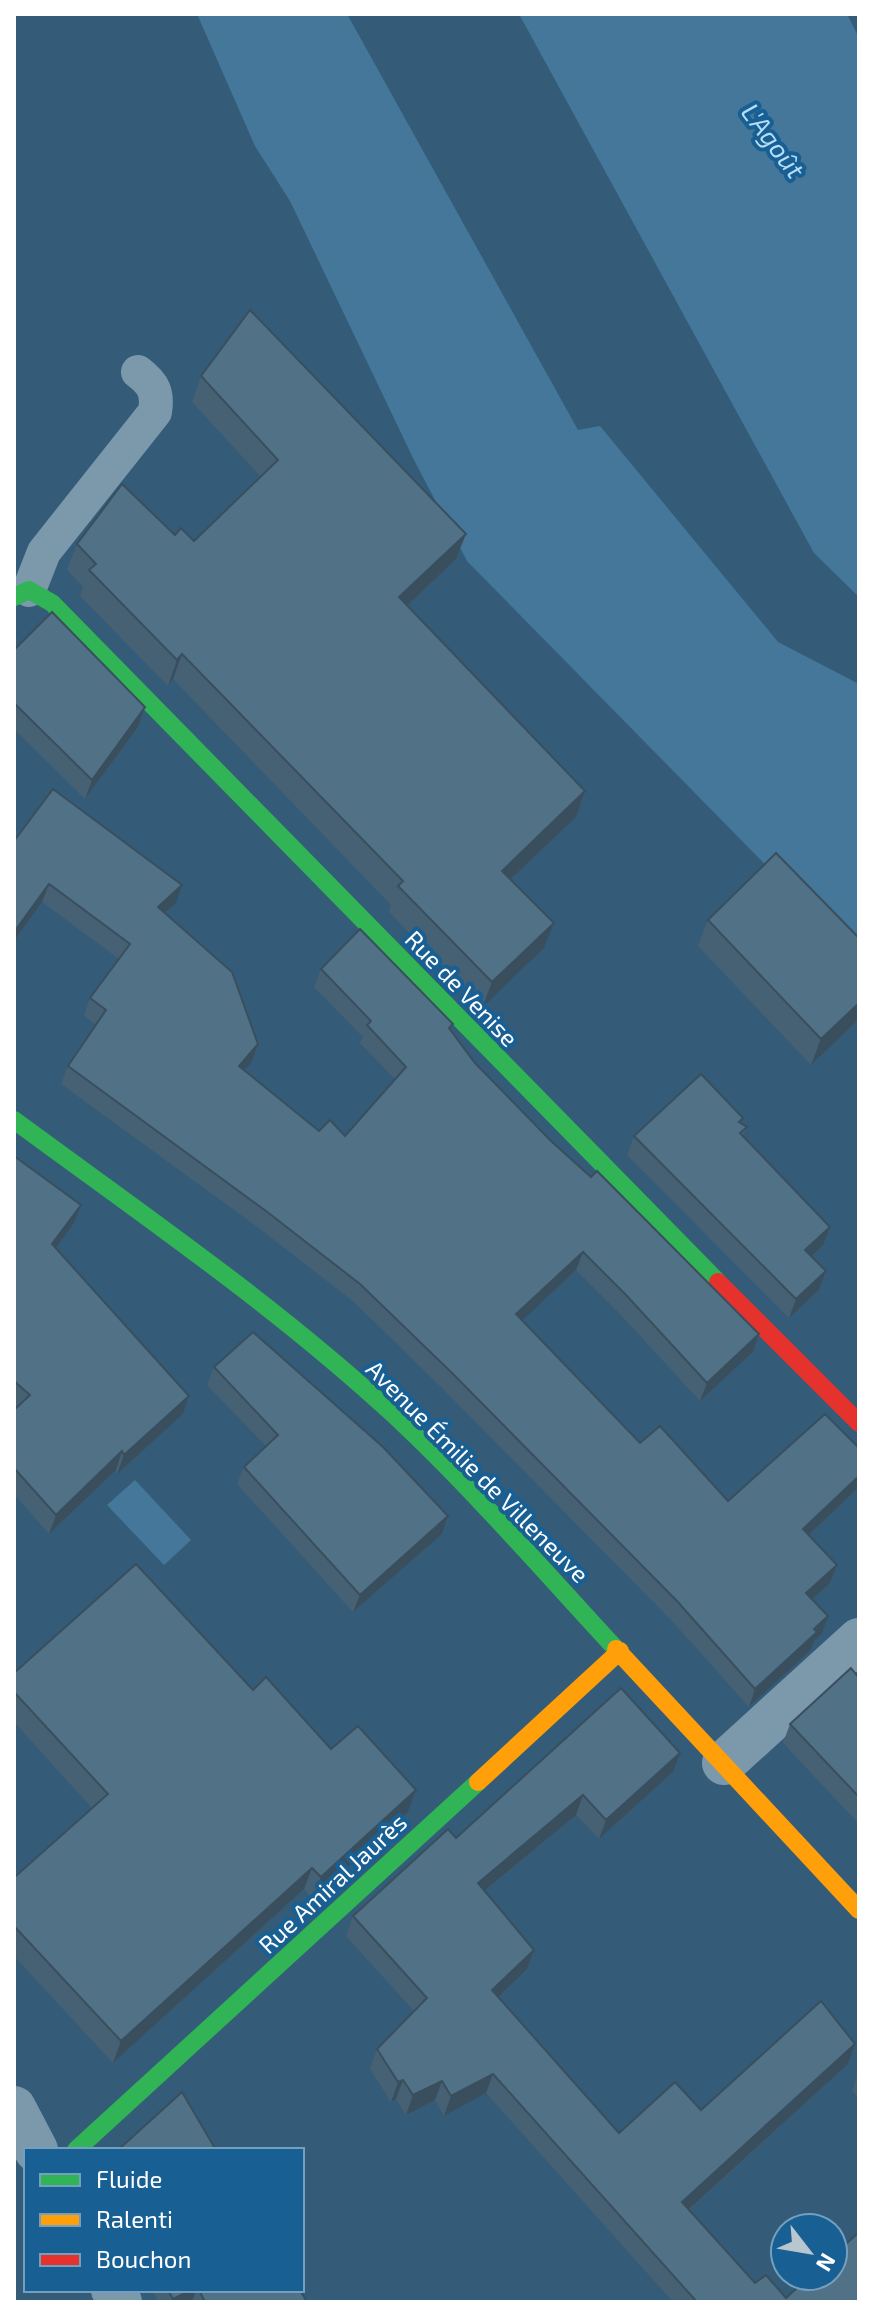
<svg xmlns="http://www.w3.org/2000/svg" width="873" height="2316" viewBox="0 0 873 2316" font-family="'Exo 2',sans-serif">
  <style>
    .water { fill: #45779b }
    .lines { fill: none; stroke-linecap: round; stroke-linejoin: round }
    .lane { stroke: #7c98ab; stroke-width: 34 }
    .street { stroke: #7c98ab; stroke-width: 44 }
    .fast { stroke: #30b455; stroke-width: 18 }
    .slow { stroke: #ff9f0a; stroke-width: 18 }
    .jam { stroke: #e5322d; stroke-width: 18 }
    .wall { fill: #466174 }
    .shaded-wall { fill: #394f5e }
    .building { fill: #517187; stroke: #394f5e; stroke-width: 2 }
    .labels { text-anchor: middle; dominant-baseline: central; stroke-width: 8; stroke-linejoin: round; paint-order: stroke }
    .street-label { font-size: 24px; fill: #fff; stroke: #186094 }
    .water-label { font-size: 26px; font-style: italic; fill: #b5ddf7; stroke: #186094 }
  </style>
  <rect width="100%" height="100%" fill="#345c78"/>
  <path class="water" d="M197,14H347L578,430L600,426L778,642L859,684V960L467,561L414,460L290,201L255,146Z
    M519,14H847L859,38V597L814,553Z
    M135,1480L191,1540L164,1565L107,1505Z"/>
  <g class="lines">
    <path class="lane" d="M29,590L44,552L155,412C158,393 154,384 138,372"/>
    <path class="street" d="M724,1763L859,1640
      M14,2108L36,2150
      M113,2290L120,2302"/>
    <path class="fast" d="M14,597L29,590L52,603L718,1282
      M14,1120C143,1215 276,1306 394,1415C472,1488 543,1570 616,1649
      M76,2150L478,1782"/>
    <path class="slow" d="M616,1649L859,1910
      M478,1782L620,1651"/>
    <path class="jam" d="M718,1282L859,1423"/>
  </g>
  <path class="wall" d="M201,376L456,559L407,606L585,791L576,817L511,879L544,948L482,1008L389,912L391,905L173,679L168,686L80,596L83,587L67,570L77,544L175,535L194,541L261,477L192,402Z
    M14,650L138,727L85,799L14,729Z
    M14,841L176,903L165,913L258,1044L252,1062L244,1070L319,1131L345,1136L395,1079L360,1043L363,1037L314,987L321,969L450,1030L475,1063L551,1141L759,1334L753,1352L700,1401L620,1314L576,1270L522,1320L640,1443L728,1501L859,1487L809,1535L837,1565L830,1583L812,1600L828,1616L822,1634L814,1641L811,1650L749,1707L670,1619L445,1391L354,1302L260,1229L61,1084L68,1066L96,1025L84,1016L90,998L119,959L42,902L14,941Z
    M708,920L859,938L811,1065L698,946Z
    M741,1123L747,1127L743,1136L823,1245L811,1256L826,1271L819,1290L789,1318L627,1155L634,1136Z
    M14,1156L74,1223L56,1248L189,1396L183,1414L117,1474L116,1470L49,1534L14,1494V1410L17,1407L14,1405Z
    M214,1367L448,1516L442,1534L353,1612L237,1484L244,1467L266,1446L207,1385Z
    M14,1673L253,1690L331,1749L416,1790L408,1812L313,1899L304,1889L113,2063L14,1956V1872L16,1876L92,1808L14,1722Z
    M859,1678V1824L783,1743L790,1724Z
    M621,1688L673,1772L599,1839L576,1815L485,1891L534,1950L527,1969L498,1997L619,2133L701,2110L855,2044L848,2064L689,2210L755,2283L786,2298L859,2302H673L486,2093L444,2116L435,2100L406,2115L396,2099L391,2102L370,2069L377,2049L414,2011L346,1936L353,1916L456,1838Z
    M859,2071V2099L852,2091Z
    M152,2290H300L307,2302H159Z"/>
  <path class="shaded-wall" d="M466,534L456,559L389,623L399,597Z
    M182,654L173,679L168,686L177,660Z
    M145,707L138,727L85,799L92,780Z
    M585,791L576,817L493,896L502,871Z
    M49,884L42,902L14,941V932Z
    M182,885L176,903L151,925L158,907Z
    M554,923L544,948L482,1008L492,982Z
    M859,1003V1019L811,1065L821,1039Z
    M258,1044L252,1062L232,1084L239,1066Z
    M81,1205L74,1223L46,1262L52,1244Z
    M830,1227L823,1245L798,1269L805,1250Z
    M583,1252L576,1270L510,1332L516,1314Z
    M826,1271L819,1290L789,1318L796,1299Z
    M759,1334L753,1352L700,1401L707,1383Z
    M189,1396L183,1414L117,1474L124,1455Z
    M122,1451L116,1470L49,1534L56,1515Z
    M859,1476V1487L796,1547L803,1529Z
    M448,1516L442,1534L353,1612L360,1595Z
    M837,1565L830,1583L800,1611L806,1593Z
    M828,1616L822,1634L814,1641L811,1650L749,1707L755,1689Z
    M680,1753L673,1772L599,1839L606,1820Z
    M416,1790L408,1812L313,1899L321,1877Z
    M583,1795L576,1815L471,1902L478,1883Z
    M312,1868L304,1889L113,2063L121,2041Z
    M534,1950L527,1969L485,2010L492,1990Z
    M855,2044L848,2064L675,2222L682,2202Z
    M493,2074L486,2093L444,2116L451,2096Z
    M403,2080L396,2099L391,2102L398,2082Z
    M442,2081L435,2100L406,2115L413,2095Z
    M191,2290H196L192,2302H172L173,2299Z"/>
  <path class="building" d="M250,310L466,534L399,597L585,791L502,871L554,923L492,982L398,886L403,881L182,654L177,660L89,570L96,564L77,544L122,484L175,535L181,528L194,541L278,460L201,376Z
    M52,612L145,707L92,780L14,703V650Z
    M53,789L182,885L158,907L232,972L258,1044L239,1066L319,1131L330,1120L345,1136L406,1067L367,1025L371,1021L321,969L360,929L453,1024L449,1028L475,1063L551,1141L591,1177L597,1171L759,1334L707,1383L627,1296L583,1252L516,1314L640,1443L660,1426L728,1501L825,1414L859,1448V1476L803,1529L837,1565L806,1593L828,1616L814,1629L817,1632L755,1689L677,1601L452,1373L360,1284L266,1211L68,1066L106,1010L90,998L130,944L49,884L14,932V841Z
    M776,853L859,938V1003L821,1039L708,920Z
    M701,1074L743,1118L739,1122L747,1127L740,1133L830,1227L805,1250L826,1271L796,1299L634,1136Z
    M14,1156L81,1205L52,1244L189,1396L124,1455L122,1451L56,1515L14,1468V1410L30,1395L14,1381Z
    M253,1332L383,1447L448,1516L360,1595L244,1467L278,1435L214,1367Z
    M136,1564L253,1690L266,1677L331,1749L358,1726L416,1790L321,1877L312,1868L121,2041L14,1926V1872L16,1876L108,1794L14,1692V1673Z
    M851,1668L859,1678V1797L790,1724Z
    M621,1688L680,1753L606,1820L583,1795L478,1883L534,1950L492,1990L619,2133L675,2082L701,2110L821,2001L855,2044L682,2202L755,2283L766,2275L786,2298L810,2276H833V2256L859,2232V2302H697L493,2074L451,2096L442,2081L413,2095L403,2080L398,2082L377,2049L427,1998L353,1916L448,1829L456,1838Z
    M182,2092L216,2150H118Z
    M168,2290H191L173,2299Z
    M199,2290H300L307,2302H205Z"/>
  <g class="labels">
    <g class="street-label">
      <text transform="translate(462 988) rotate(46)">Rue de Venise</text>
      <text transform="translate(478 1471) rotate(45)">Avenue Émilie de Villeneuve</text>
      <text transform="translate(332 1883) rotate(-43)">Rue Amiral Jaurès</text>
    </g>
    <g class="water-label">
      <text transform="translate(774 140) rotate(53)">L'Agoût</text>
    </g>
  </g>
  <rect width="873" height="2316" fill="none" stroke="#ffffff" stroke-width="32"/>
  <rect x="24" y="2148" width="280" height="144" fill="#186094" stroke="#74a0bf" stroke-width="2"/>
  <rect x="40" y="2174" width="40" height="12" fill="#30b455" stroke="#74a0bf" stroke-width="2"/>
  <text x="96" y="2188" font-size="24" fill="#ffffff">Fluide</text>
  <rect x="40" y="2214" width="40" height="12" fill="#ff9f0a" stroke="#74a0bf" stroke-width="2"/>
  <text x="96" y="2228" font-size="24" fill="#ffffff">Ralenti</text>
  <rect x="40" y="2254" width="40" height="12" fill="#e5322d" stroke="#74a0bf" stroke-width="2"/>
  <text x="96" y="2268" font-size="24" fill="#ffffff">Bouchon</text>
  <g transform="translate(809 2252) rotate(121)"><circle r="38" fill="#186094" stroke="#74a0bf" stroke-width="2"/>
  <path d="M0-6L14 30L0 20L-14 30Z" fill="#b8c6d0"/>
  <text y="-12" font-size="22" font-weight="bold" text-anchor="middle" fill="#ffffff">N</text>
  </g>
</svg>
